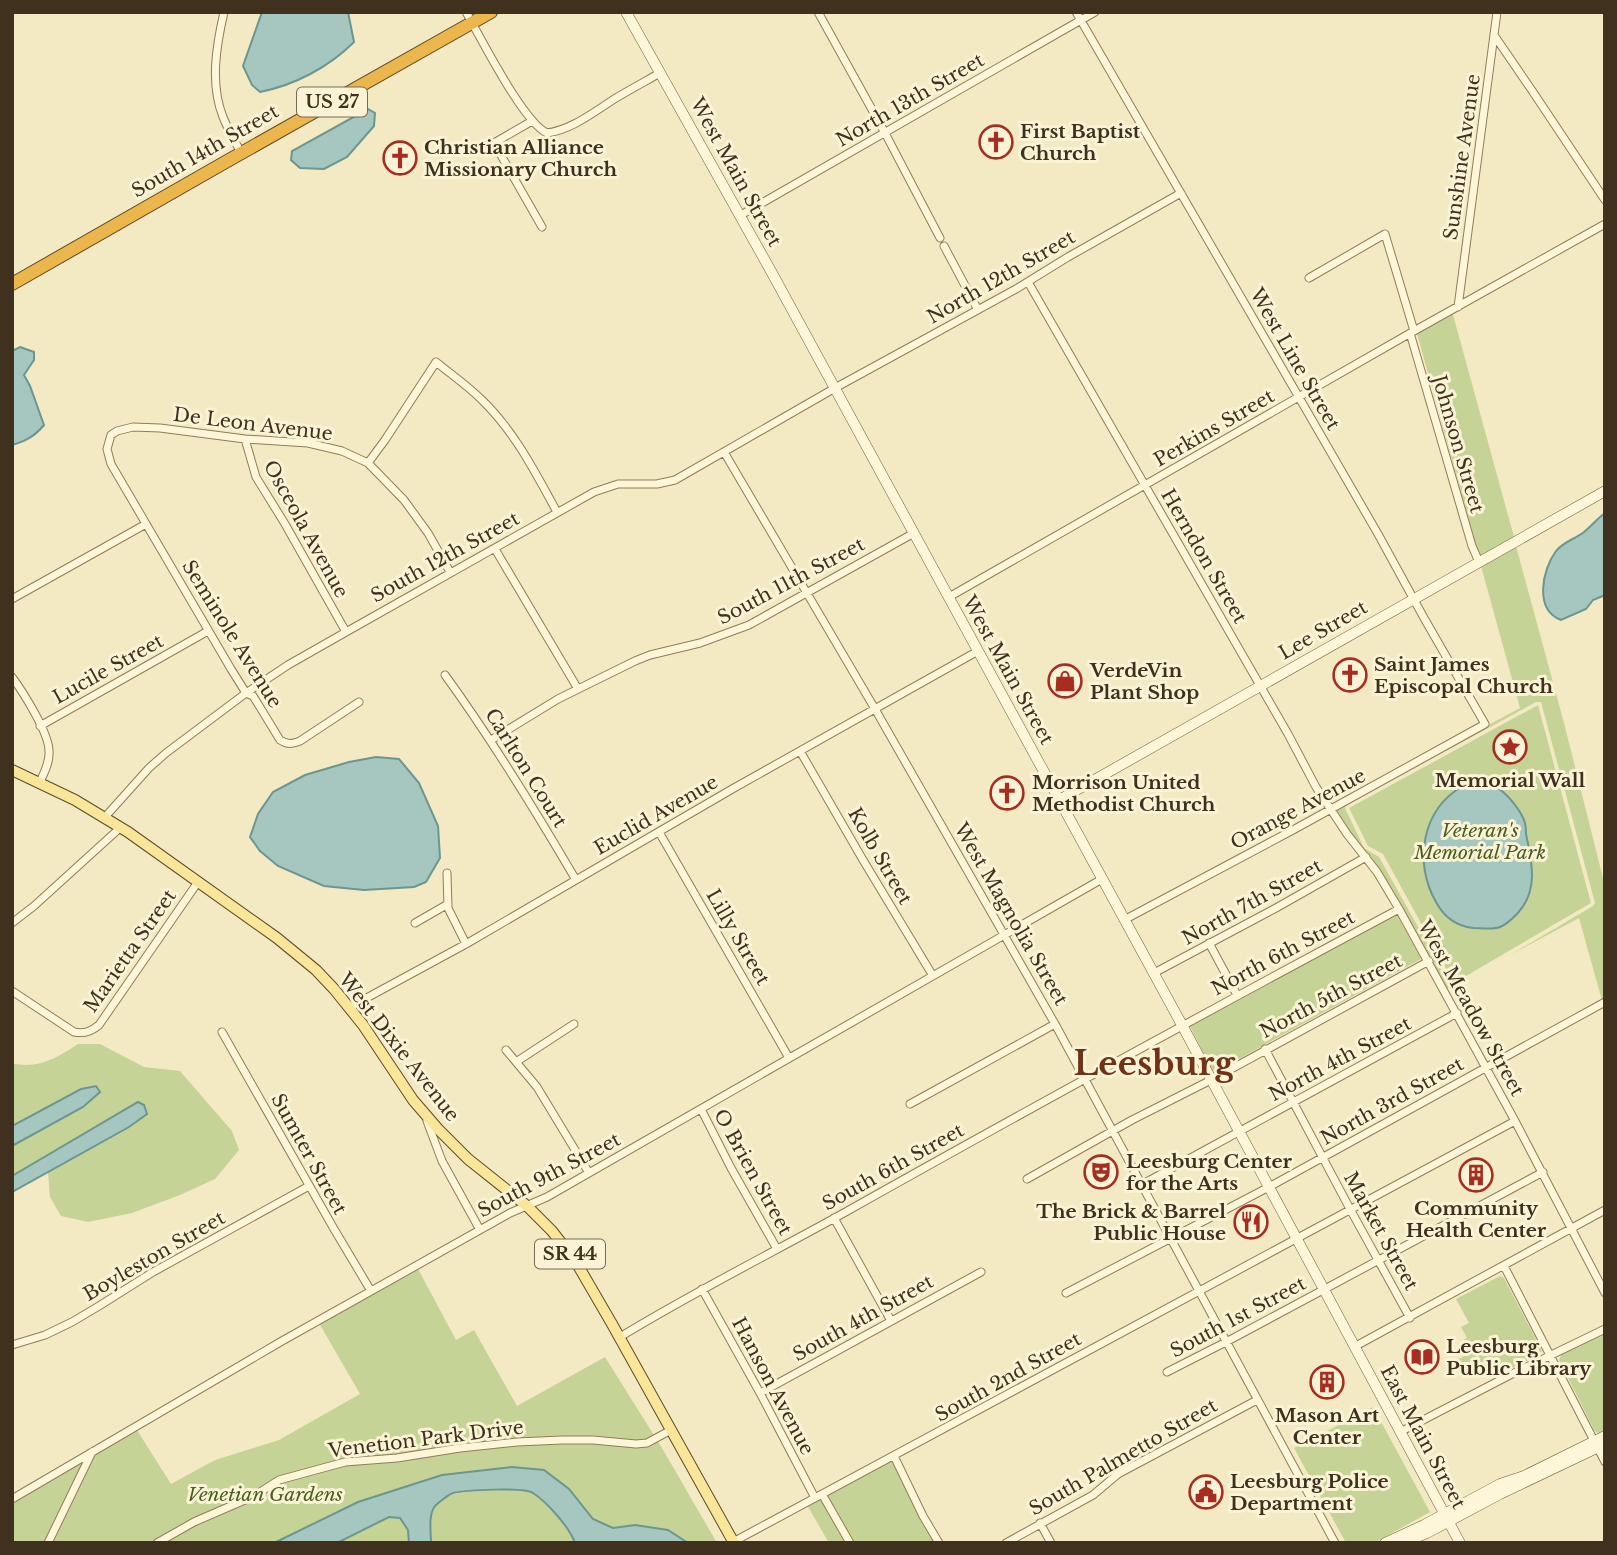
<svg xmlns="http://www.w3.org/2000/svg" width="1617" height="1555" viewBox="0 0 1617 1555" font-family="'Libre Baskerville',serif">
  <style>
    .green { fill: #c6d396 }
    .water { fill: #a6c6c0; stroke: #6c9690; stroke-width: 2 }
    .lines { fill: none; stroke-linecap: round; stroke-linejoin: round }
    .street-casing { stroke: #917c58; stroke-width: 9 }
    .secondary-casing { stroke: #735c3b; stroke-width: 11 }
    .primary-casing { stroke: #5e492c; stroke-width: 12 }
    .highway-casing { stroke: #5e492c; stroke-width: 14 }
    .street { stroke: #fdf6d9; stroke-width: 7 }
    .secondary { stroke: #fdf6d9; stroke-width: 10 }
    .primary { stroke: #fae698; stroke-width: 10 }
    .highway { stroke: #ebb64c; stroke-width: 12 }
    .labels { text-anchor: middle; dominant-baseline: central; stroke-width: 6; stroke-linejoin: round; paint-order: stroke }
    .shield { fill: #faf3d5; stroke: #776b54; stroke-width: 2 }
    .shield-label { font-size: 18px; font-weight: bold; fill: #3f311d }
    .street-label { font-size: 19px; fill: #3f311d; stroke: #faf3d5 }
    .poi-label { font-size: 19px; font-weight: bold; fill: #3f311d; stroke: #faf3d5; text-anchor: start }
    .park-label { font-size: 19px; font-style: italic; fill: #495e21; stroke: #faf3d5 }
    .town-label { font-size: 33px; font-weight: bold; fill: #713317; stroke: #faf3d5 }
  </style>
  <rect width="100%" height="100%" fill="#f3eac4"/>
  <path class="green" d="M1452,311L1514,537L1479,557L1416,330Z
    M1516,546L1564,723L1605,886V1003L1603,1004L1579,918L1510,955L1593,906L1595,903L1541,702H1536L1347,805L1345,808L1364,848L1379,857L1451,986L1445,990L1373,865L1361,860L1332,809L1520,708L1481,566Z
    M1538,705L1591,903L1454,983L1383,854L1368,846L1349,808Z
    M1397,915L1421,959L1213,1073L1190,1026Z
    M78,1044H100L144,1067L180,1071L232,1131L239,1150L215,1179L180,1195L132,1213L88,1222L61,1216L50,1197L48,1172L129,1127L147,1114L144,1105L138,1102L12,1176V1146L83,1107L81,1089L12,1126V1063C38,1070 58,1057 78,1044Z
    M417,1267L456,1340L474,1330L517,1406L605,1357L662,1448L717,1543H688L668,1530L635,1525L613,1528L593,1519L569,1489L544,1470L299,1530L274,1543H12V1501L135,1427L171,1484L215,1460L279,1440L360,1394L319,1323Z
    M1500,1276L1504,1278L1542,1351L1537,1356L1492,1378C1476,1373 1482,1364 1462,1374L1455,1361L1466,1355L1464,1350L1468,1347L1464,1339L1467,1338L1461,1327L1469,1323L1456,1299Z
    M1605,1333V1433C1600,1435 1597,1433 1594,1430L1559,1360L1562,1353Z
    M1373,1407L1430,1512L1374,1543H1346L1294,1448Z
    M894,1456L942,1543H829L807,1505Z
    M514,1489C519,1490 527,1490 531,1492C543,1497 570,1530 575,1543H431C431,1532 428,1515 436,1505C451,1487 492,1490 514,1489Z
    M389,1517L400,1518L408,1530L409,1543H337Z"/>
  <path class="water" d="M262,12H348L354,42C329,67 295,85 260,92L252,85L243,66Z
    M368,109L375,113L374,126L347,157L324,169L300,168L291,160L292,151Z
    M20,347L34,352V360L24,375L30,386L44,425C35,436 26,441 12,445V351Z
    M1605,513V595L1593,600L1586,609L1561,620C1534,610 1542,570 1556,551C1563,542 1575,539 1584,532C1591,526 1597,519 1605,513Z
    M376,757L399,759L419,783L438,826L440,858L426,882L414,887L364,890L324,886L278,866L260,851L250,837L258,814L273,792L305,775L349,762Z
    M1463,786C1473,786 1486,784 1495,787C1506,791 1522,812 1525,823C1526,827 1526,830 1526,834C1532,862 1539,891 1517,914C1512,919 1506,925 1500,927C1492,930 1481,928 1473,928C1456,926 1444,917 1436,902C1413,862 1422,809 1463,786Z
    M96,1086L100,1092L83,1107L12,1146V1126L81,1089Z
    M138,1102L144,1105L147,1114L129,1127L12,1192V1176Z
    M512,1467L544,1470L569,1489L593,1519L613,1528L635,1525L668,1530L688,1543H575C570,1528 547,1502 533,1493C524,1487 465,1490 453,1493C448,1495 439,1502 435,1506C428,1515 431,1532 431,1543H409L408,1530L400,1518L389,1517L337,1543H274L358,1502L442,1475Z"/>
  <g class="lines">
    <defs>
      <path id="street" d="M224,12C216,47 210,84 223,117C228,130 235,141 241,153
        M466,12C481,38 523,122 547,133C572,130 595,111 616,98C631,89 646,81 660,73
        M818,12L885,133L940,238
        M1076,12L1378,534L1424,618L1485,724L1293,830L1124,920
        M1494,35L1533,92L1605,200
        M532,121L494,143L542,227
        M741,215L1095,12
        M944,246L978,310
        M1309,278L1385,234L1414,331
        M1028,282L1288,734L1316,787L1347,834L1377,872L1399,909L1515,1121L1605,1293
        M1458,307L1497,12
        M1410,333L1472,546L1479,562
        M245,439L256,477L285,524L346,632
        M724,452L875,709L1055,1024L1335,1543
        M368,463L385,440L436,362C452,375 468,386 482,400C515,432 535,472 557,512
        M495,549L578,689
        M949,597L1414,331L1605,224
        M12,599L146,524
        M445,675C493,741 535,810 576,880
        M12,677C23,692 49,733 49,751C50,762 44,773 40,782
        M359,702L300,741C292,744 288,745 280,740L258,704L253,696L246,693L231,669L111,464L107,449L111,435L117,431L133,427L160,428L245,439L308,443L342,451L368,463L404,500L428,533L450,572
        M40,726L208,631
        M491,740L558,699L635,661L650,655L700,643L749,625L914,533
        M800,751L863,860L933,976
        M105,817L149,768L166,753L246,693L288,665L346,632L594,492L618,484H657L675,480L835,388L1016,289L1068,257L1181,193
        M659,832L789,1058
        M447,873L448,908L466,944
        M12,923L34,906L121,827
        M415,923L448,904
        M1209,943L1237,995
        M1154,973L1276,908L1366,857
        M12,991L74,1032C84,1034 91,1032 99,1025L198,882
        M350,1007L466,944L734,788L978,651
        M222,1032L334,1229L371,1291
        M1265,1049L1350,1209L1410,1318
        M506,1050L537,1087L589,1173
        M516,1062L574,1024
        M910,1104L1055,1024
        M701,1109L731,1168L777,1249
        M427,1121L442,1161L480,1230
        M1027,1179L1132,1120L1211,1080L1429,961
        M1141,1185L1457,1013
        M834,1218L891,1321
        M1504,1266L1605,1462
        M702,1289L760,1393L815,1498
        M1066,1293L1269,1187L1605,1002
        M620,1337C692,1293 768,1255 842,1214C1027,1110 1212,1009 1399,909
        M12,1345L45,1335L72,1322L99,1306L153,1272L309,1186
        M1354,1347L1605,1210
        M1167,1372L1226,1342L1543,1172
        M760,1393L981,1272
        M1400,1432L1514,1373L1605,1329
        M894,1456L923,1516L939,1543
        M822,1494L850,1543
        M12,1499L282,1341L510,1213L547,1197L1102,879
        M1040,1523L1051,1543
        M733,1542L1515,1121
        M48,1543L92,1452
        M157,1543L194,1522L254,1496L279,1480L345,1462L397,1458L460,1448L517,1442L562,1440H593L636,1444L647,1443L671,1430
        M1006,1543L1093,1495L1118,1474L1257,1400"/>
      <path id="secondary" d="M626,12L772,273L1182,1025L1460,1543
        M1059,800L1605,491
        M1385,1543L1424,1525L1500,1484L1524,1476L1605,1436
        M1403,1543L1427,1533L1500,1494L1605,1444"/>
      <path id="primary" d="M12,770L75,800L128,832L277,938L316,970L334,989L363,1025L413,1100L438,1129L468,1159L527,1206L552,1231L576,1262L612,1324L734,1543"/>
      <path id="highway" d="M12,284L229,160L491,12"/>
    </defs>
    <use href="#street" class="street-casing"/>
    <use href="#secondary" class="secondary-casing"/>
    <use href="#primary" class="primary-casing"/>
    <use href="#highway" class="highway-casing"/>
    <use href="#street" class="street"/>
    <use href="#secondary" class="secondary"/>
    <use href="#primary" class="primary"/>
    <use href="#highway" class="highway"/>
  </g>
  <defs>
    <symbol id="church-ring" viewBox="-11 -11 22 22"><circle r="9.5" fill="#faf3d5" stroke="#a72d20" stroke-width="1.5"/><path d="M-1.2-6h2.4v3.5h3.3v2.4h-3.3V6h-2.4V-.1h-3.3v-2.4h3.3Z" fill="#a72d20"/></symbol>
    <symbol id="shop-ring" viewBox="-11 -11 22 22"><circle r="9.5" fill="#faf3d5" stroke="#a72d20" stroke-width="1.5"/><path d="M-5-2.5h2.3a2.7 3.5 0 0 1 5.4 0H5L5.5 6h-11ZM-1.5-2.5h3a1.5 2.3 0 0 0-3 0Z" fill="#a72d20"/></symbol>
    <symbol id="sight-ring" viewBox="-11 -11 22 22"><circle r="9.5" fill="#faf3d5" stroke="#a72d20" stroke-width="1.5"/><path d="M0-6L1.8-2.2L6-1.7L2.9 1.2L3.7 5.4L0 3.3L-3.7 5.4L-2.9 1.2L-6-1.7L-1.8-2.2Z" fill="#a72d20"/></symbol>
    <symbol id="theatre-ring" viewBox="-11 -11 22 22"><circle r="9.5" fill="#faf3d5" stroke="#a72d20" stroke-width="1.5"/><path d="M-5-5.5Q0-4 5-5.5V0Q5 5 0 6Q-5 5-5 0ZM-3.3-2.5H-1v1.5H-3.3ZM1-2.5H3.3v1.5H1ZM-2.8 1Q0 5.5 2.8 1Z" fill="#a72d20"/></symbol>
    <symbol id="building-ring" viewBox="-11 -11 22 22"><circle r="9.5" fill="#faf3d5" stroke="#a72d20" stroke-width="1.5"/><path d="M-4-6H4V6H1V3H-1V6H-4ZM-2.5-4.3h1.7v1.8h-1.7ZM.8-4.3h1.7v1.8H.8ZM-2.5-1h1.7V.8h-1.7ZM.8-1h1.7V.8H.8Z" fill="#a72d20"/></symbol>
    <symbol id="restaurant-ring" viewBox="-11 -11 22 22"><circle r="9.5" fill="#faf3d5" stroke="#a72d20" stroke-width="1.5"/><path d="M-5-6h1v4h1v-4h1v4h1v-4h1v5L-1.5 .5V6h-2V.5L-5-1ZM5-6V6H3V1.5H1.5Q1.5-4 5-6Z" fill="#a72d20"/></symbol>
    <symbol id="library-ring" viewBox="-11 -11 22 22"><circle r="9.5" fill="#faf3d5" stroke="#a72d20" stroke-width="1.5"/><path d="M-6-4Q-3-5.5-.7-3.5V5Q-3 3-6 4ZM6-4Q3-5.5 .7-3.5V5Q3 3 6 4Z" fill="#a72d20"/></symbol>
    <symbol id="civic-ring" viewBox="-11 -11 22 22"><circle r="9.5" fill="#faf3d5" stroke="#a72d20" stroke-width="1.5"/><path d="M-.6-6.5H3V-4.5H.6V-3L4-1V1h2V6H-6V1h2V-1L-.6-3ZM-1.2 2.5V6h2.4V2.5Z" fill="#a72d20"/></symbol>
  </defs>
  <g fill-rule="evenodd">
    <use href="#church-ring" x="977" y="123" width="38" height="38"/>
    <use href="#church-ring" x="381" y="139" width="38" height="38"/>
    <use href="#church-ring" x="1331" y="656" width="38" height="38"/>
    <use href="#shop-ring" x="1046" y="662" width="38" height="38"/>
    <use href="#sight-ring" x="1491" y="728" width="38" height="38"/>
    <use href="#church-ring" x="988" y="774" width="38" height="38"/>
    <use href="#theatre-ring" x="1082" y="1153" width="38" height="38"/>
    <use href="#building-ring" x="1457" y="1156" width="38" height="38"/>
    <use href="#restaurant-ring" x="1232" y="1203" width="38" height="38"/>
    <use href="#library-ring" x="1403" y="1338" width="38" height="38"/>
    <use href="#building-ring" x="1308" y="1363" width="38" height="38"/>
    <use href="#civic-ring" x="1187" y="1473" width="38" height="38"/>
  </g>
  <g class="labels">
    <g class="shield">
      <rect x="297" y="87.5" width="70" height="29" rx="5"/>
      <rect x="535" y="1239.5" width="70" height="29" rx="5"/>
    </g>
    <g class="shield-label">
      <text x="332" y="102">US 27</text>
      <text x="570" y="1254">SR 44</text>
    </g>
    <g class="street-label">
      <text transform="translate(910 100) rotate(-30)">North 13th Street</text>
      <text transform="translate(205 151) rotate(-30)">South 14th Street</text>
      <text transform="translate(1462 157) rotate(-82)">Sunshine Avenue</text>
      <text transform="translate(736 172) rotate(61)">West Main Street</text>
      <text transform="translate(1001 277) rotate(-30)">North 12th Street</text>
      <text transform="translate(1295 359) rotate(60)">West Line Street</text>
      <text transform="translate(253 424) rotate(7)">De Leon Avenue</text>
      <text transform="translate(1214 428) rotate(-30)">Perkins Street</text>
      <text transform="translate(1458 444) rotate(74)">Johnson Street</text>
      <text transform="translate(306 529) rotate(61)">Osceola Avenue</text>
      <text transform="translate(1204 556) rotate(60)">Herndon Street</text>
      <text transform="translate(445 557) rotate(-29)">South 12th Street</text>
      <text transform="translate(791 581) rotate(-28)">South 11th Street</text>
      <text transform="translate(1323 630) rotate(-30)">Lee Street</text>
      <text transform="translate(232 634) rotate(58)">Seminole Avenue</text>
      <text transform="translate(108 669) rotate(-29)">Lucile Street</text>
      <text transform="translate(1008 670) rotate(61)">West Main Street</text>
      <text transform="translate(526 768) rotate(58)">Carlton Court</text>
      <text transform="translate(1298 809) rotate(-28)">Orange Avenue</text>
      <text transform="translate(656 815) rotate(-30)">Euclid Avenue</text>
      <text transform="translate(880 856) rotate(60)">Kolb Street</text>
      <text transform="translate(1252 902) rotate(-29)">North 7th Street</text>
      <text transform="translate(1011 914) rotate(60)">West Magnolia Street</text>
      <text transform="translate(738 937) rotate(60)">Lilly Street</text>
      <text transform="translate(130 951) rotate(-55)">Marietta Street</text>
      <text transform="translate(1283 953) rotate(-28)">North 6th Street</text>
      <text transform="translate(1331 996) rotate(-28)">North 5th Street</text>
      <text transform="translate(1471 1008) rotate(61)">West Meadow Street</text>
      <text transform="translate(399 1047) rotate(52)">West Dixie Avenue</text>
      <text transform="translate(1340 1059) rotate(-28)">North 4th Street</text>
      <text transform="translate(1392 1101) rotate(-29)">North 3rd Street</text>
      <text transform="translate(309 1154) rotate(61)">Sumter Street</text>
      <text transform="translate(893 1167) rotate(-29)">South 6th Street</text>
      <text transform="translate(753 1172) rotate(61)">O Brien Street</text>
      <text transform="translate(549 1175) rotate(-28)">South 9th Street</text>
      <text transform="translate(1381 1231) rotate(61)">Market Street</text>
      <text transform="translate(154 1256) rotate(-30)">Boyleston Street</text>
      <text transform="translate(1238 1317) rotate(-28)">South 1st Street</text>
      <text transform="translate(863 1318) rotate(-29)">South 4th Street</text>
      <text transform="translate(1008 1377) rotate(-29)">South 2nd Street</text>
      <text transform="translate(773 1386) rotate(62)">Hanson Avenue</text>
      <text transform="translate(1423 1437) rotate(62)">East Main Street</text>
      <text transform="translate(426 1439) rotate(-7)">Venetion Park Drive</text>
      <text transform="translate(1123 1457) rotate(-30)">South Palmetto Street</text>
    </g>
    <g class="poi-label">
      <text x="1020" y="131">First Baptist<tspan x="1020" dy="22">Church</tspan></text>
      <text x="424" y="147">Christian Alliance<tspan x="424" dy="22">Missionary Church</tspan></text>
      <text x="1374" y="664">Saint James<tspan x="1374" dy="22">Episcopal Church</tspan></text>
      <text x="1090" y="670">VerdeVin<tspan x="1090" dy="22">Plant Shop</tspan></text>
      <text x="1510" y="780" text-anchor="middle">Memorial Wall</text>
      <text x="1032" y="782">Morrison United<tspan x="1032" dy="22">Methodist Church</tspan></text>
      <text x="1126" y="1161">Leesburg Center<tspan x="1126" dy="22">for the Arts</tspan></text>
      <text x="1476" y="1208" text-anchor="middle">Community<tspan x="1476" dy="22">Health Center</tspan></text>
      <text x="1226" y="1211" text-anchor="end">The Brick &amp; Barrel<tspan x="1226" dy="22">Public House</tspan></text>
      <text x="1446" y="1346">Leesburg<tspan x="1446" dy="22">Public Library</tspan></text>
      <text x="1327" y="1415" text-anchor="middle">Mason Art<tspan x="1327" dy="22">Center</tspan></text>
      <text x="1230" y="1481">Leesburg Police<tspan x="1230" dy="22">Department</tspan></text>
    </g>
    <g class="park-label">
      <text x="1480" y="830">Veteran's<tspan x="1480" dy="22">Memorial Park</tspan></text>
      <text x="265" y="1494">Venetian Gardens</text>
    </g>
    <g class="town-label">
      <text x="1154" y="1063">Leesburg</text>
    </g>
  </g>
  <rect width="1617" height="1555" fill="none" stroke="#3f311d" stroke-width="28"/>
</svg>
